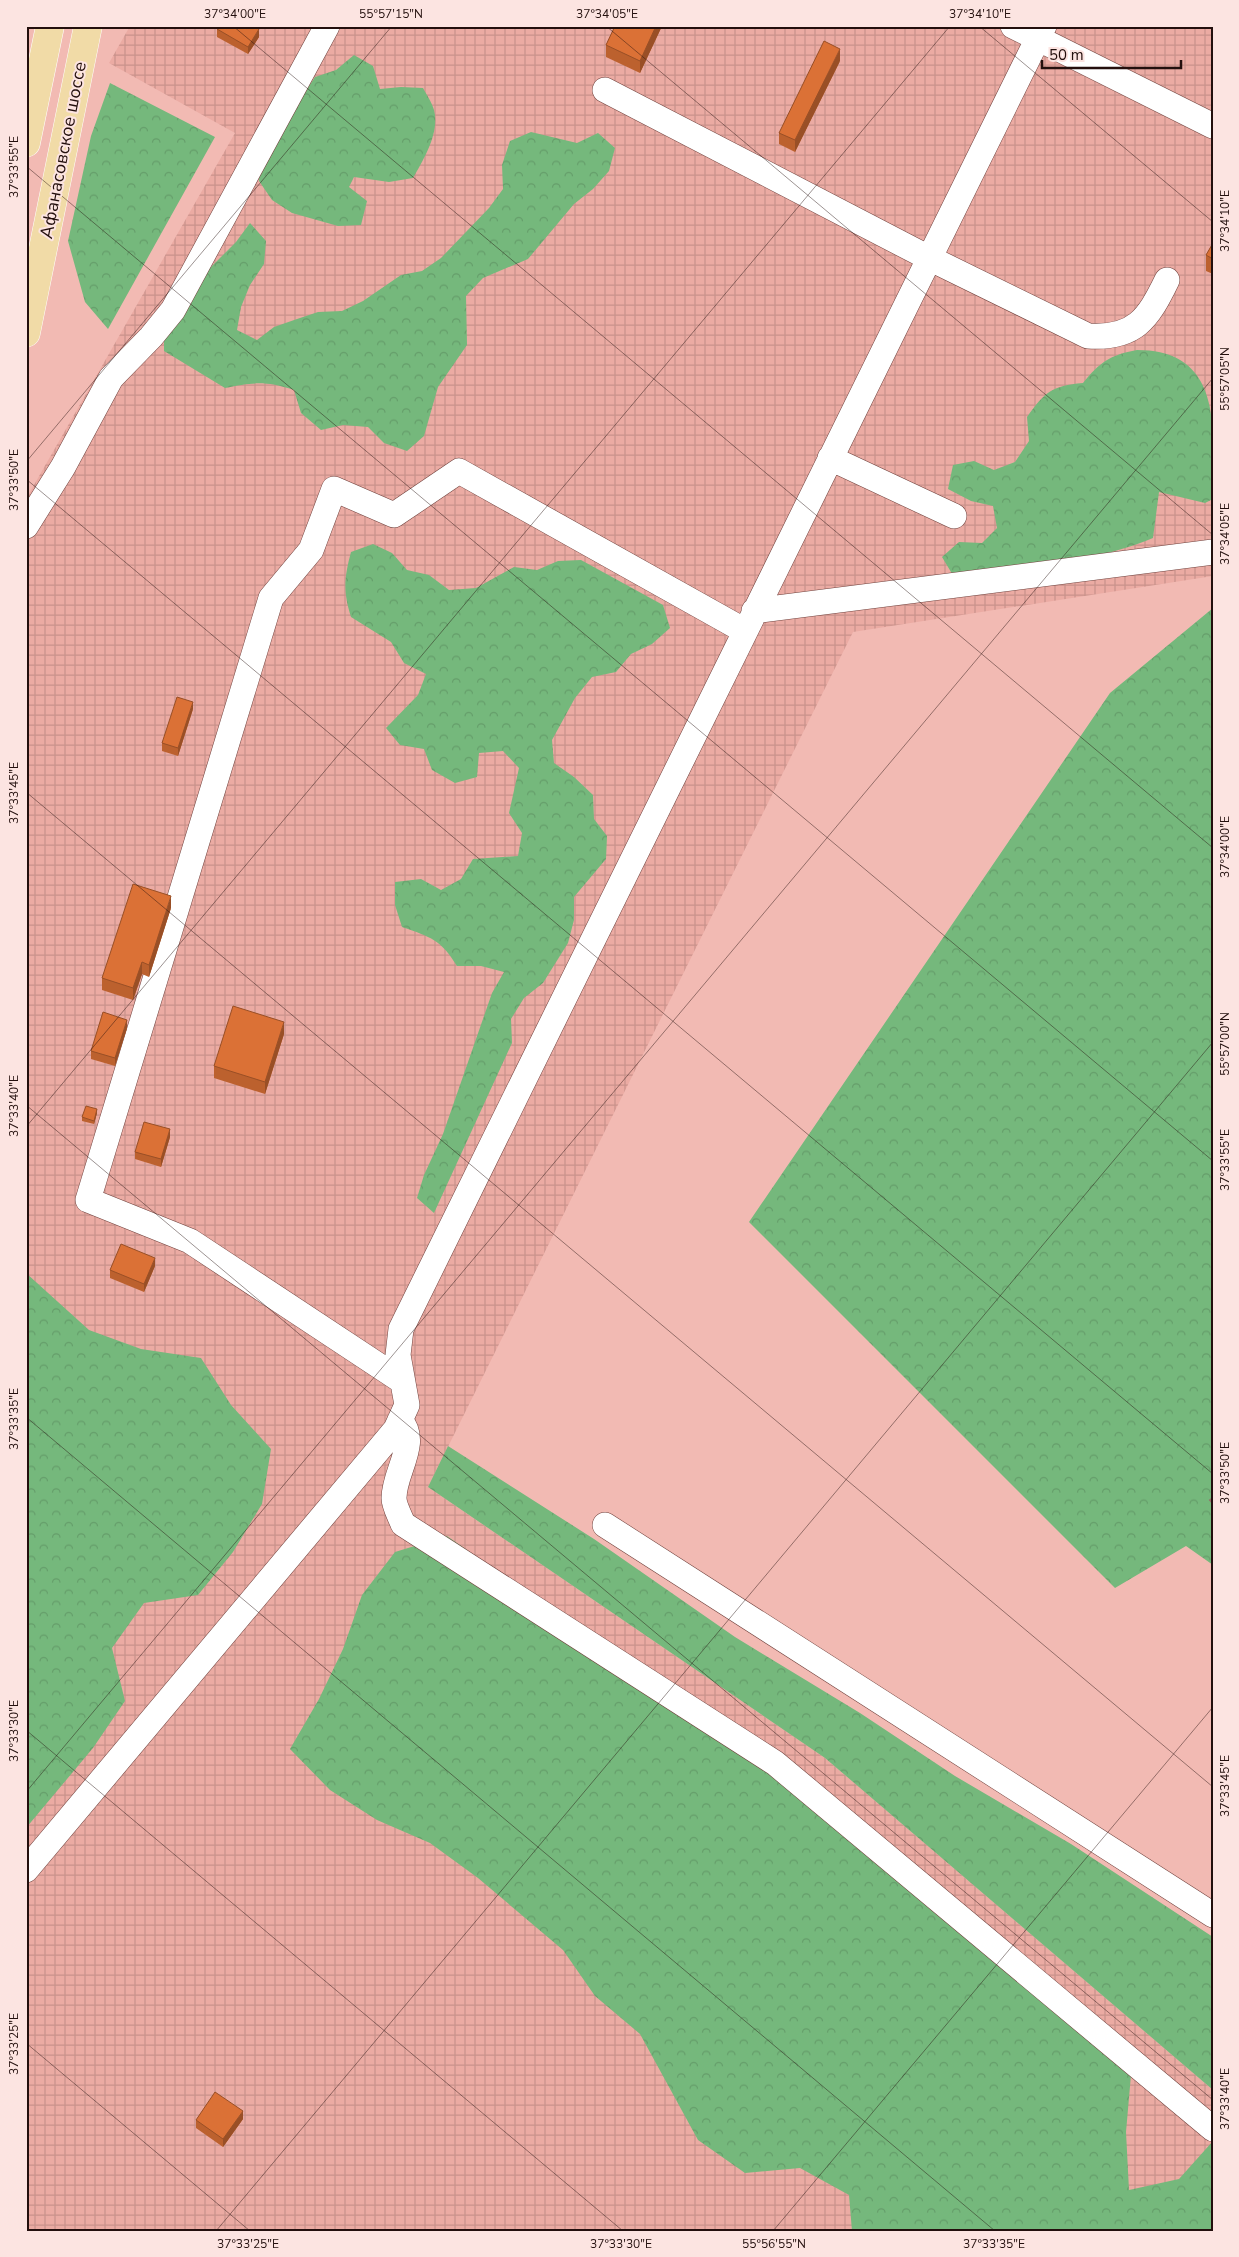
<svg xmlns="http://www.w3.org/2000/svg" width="1239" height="2257" viewBox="0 0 1239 2257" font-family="'Nunito Sans',sans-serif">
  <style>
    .industrial { fill: url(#industrial-grid) }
    .forest { fill: url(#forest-crowns) }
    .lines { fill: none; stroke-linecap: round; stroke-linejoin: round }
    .minor-casing { stroke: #71423d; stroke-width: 26 }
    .major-casing { stroke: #fff; stroke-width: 29 }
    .path { stroke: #946d68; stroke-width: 3; stroke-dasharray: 4 2.5; stroke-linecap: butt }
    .minor { stroke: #fff; stroke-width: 25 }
    .major { stroke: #f1dba7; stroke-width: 28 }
    .wall { fill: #bc612e }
    .shaded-wall { fill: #994f26 }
    .building { fill: #db7136; stroke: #994f26 }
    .ticks { fill: none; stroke: #230f0d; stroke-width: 1; stroke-opacity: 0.45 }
    .labels { text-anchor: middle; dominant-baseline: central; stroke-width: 4; stroke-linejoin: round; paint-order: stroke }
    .street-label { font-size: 18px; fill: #230f0d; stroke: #fce4e1 }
    .neatline { fill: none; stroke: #230f0d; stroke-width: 2 }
    .ticks-label { font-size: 12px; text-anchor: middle; fill: #230f0d }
  </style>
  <defs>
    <pattern id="industrial-grid" width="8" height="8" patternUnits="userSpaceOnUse" patternTransform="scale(1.25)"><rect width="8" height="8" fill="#ebaba3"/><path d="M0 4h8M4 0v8" fill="none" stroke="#c9928b"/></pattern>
    <pattern id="forest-crowns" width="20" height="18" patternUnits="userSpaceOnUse" patternTransform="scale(1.25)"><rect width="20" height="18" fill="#75b87c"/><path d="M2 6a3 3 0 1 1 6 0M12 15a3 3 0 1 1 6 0" fill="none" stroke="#659d6a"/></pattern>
  </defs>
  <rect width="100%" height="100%" fill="#f2bab3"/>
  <path class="industrial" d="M130,26H1213V576L853,632L428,1487L825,1758L1213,2090V2231H26V499L235,133L109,63Z"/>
  <path class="forest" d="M354,55L373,66L380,89L401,87L423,88C427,95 432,103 434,110C440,132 424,159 413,178L389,182L354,177L349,187L367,201L361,225L338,226L292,213L272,200L259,181L260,160L315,77L336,70Z
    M110,83L215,137L108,329L85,302L68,241L91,136Z
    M531,132L577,143L598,133L615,148L609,171L593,189L574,204L528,259L483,278L466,296L467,345L438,387L424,436L407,451L384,443L368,427L343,425L321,430L301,413L294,390C266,381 253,382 225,388L164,351V328L204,274L236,242L250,223L266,241L264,264L250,285L241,307L237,330L257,340L274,327L297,319L318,312L342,311L363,301L401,275L422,271L441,258L489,208L503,189L502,165L510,141Z
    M1137,350C1226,350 1213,435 1213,499L1205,503L1159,492L1153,538C1091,564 1020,567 954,577L942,557L959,542L982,543L997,528L993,506L971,501L948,489L953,465L974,461L994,470L1015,462L1029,441L1027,417C1045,392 1051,386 1083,383C1100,362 1110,355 1137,350Z
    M373,544L392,553L407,570L429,575L449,590L476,588L514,567L537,570L558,561L581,560L663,605L670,628L652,644L631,654L616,672L592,677L575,698L552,740L554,763L574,777L593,795L594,819L607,836L606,859L574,897V920L568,943L543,983L524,998L511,1019L512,1043L434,1213L417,1198L424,1175L443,1134L492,993L504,972L481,966H457C441,940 431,937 402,927L395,905V882L421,879L441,890L461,879L473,859L518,856L522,833L509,813L519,768L503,751L479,753L477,777L455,783L432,770L424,749L400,745L386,728L418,695L426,674L404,663L391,642L351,617C343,592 344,578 351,552Z
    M1213,608V1565L1186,1546L1115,1588L749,1222L1110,693Z
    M26,1273L89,1330L141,1349L201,1358L231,1405L271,1449L262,1504L233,1552L198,1595L144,1603L112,1648L125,1701L93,1748L26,1828Z
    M448,1446L594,1539L735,1637L860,1713L955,1776L1071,1844L1213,1937V2090L825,1758L428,1487Z
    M447,1536L736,1737L831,1826L1131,2075L1126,2132L1129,2190L1179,2179L1213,2141V2231H852L849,2195L800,2168L745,2173L698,2140L640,2034L595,1996L563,1950L478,1878L430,1843L377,1820L330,1790L290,1749L319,1699L343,1649L362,1595L395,1552Z"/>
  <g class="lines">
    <defs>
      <path id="minor" d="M1013,26L1213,126
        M605,90L929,258L1088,336C1135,339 1148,319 1167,280
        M830,458L954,516
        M26,526L63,467L111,378L151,337L173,310L327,26
        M754,611L1213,552
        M402,1381L190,1241L88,1200L271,598L311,550L334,489L394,515L459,471L745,631
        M400,1420C420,1443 394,1471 394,1498C394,1506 400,1516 403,1524L775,1763L1213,2129
        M605,1525L1213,1915
        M26,1870L396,1429L407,1405L398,1355L401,1329L1044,26"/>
      <path id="major" d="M26,143L50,26
        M26,333L88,26"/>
    </defs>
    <use href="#minor" class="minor-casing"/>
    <use href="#major" class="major-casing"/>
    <path class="path" d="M1210,1499L1213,1503"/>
    <use href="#minor" class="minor"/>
    <use href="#major" class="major"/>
  </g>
  <path class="wall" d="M615,26H662L640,73L606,57V45Z
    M217,29L259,37L248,54L217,37Z
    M840,61L795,152L779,144V133Z
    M1213,243V274L1206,271V255Z
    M193,709L178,756L162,751V743Z
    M171,908L149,977L142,974L133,1000L102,990V978Z
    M127,1028L115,1066L91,1059V1051Z
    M284,1034L265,1094L214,1078V1066Z
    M97,1113L94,1124L82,1121V1117Z
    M170,1137L161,1167L135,1159V1152Z
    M155,1266L144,1292L110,1278V1270Z
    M243,2119L223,2147L196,2128V2120Z"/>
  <path class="shaded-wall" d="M656,26H662L640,73V61Z
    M259,29V37L248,54V47Z
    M840,49V61L795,152V140Z
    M193,702V709L178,756V748Z
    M171,896V908L149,977V965Z
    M142,962V974L133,1000V988Z
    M127,1020V1028L115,1066V1058Z
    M284,1022V1034L265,1094V1082Z
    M97,1109V1113L94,1124V1121Z
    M170,1129V1137L161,1167V1159Z
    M155,1258V1266L144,1292V1284Z
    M243,2111V2119L223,2147V2139Z"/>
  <path class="building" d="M218,26H254L259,29L248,47L217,29Z
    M615,26H656L640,61L606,45Z
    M824,41L840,49L795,140L779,133Z
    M1213,243V259L1206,255Z
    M177,697L193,702L178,748L162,743Z
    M133,884L171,896L149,965L142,962L133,988L102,978Z
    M233,1006L284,1022L265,1082L214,1066Z
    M103,1012L127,1020L115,1058L91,1051Z
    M86,1106L97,1109L94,1121L82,1117Z
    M144,1122L170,1129L161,1159L135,1152Z
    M121,1244L155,1258L144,1284L110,1270Z
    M215,2092L243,2111L223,2139L196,2120Z"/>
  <path class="ticks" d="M233,26L1213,848M606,26L1213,535M979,26L1213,222M26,166L1213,1161M26,462L392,26M26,479L1213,1474M26,792L1213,1787M26,1105L1213,2100M26,1127L950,26M26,1417L995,2231M26,1730L623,2231M26,1792L1213,378M26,2043L250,2231M216,2231L1213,1042M773,2231L1213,1707"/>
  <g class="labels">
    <g class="street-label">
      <text transform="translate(63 150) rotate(-79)">Афанасовское шоссе</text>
    </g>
  </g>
  <rect width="1239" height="2257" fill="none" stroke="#fce4e1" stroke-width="55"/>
  <path d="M1042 60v8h139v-8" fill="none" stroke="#230f0d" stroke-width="2.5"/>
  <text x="1049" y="60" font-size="15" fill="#230f0d" stroke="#fce4e1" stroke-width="4" paint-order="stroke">50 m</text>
  <rect x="28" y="28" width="1184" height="2202" class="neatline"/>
  <g class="ticks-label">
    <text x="235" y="18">37°34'00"E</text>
    <text x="391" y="18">55°57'15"N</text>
    <text x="607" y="18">37°34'05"E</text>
    <text x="980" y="18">37°34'10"E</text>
    <text transform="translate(14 167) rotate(-90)" y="4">37°33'55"E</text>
    <text transform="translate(1225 221) rotate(-90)" y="4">37°34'10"E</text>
    <text transform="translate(1225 379) rotate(-90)" y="4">55°57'05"N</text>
    <text transform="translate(14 480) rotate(-90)" y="4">37°33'50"E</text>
    <text transform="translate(1225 534) rotate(-90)" y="4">37°34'05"E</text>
    <text transform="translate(14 793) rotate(-90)" y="4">37°33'45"E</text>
    <text transform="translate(1225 847) rotate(-90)" y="4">37°34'00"E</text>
    <text transform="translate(1225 1044) rotate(-90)" y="4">55°57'00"N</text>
    <text transform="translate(14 1106) rotate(-90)" y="4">37°33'40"E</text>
    <text transform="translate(1225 1160) rotate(-90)" y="4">37°33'55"E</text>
    <text transform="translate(14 1419) rotate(-90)" y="4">37°33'35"E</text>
    <text transform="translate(1225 1473) rotate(-90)" y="4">37°33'50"E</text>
    <text transform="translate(14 1731) rotate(-90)" y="4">37°33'30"E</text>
    <text transform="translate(1225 1786) rotate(-90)" y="4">37°33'45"E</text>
    <text transform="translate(14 2044) rotate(-90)" y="4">37°33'25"E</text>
    <text transform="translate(1225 2099) rotate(-90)" y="4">37°33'40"E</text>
    <text x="248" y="2248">37°33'25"E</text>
    <text x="621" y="2248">37°33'30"E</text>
    <text x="774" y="2248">55°56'55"N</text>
    <text x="994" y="2248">37°33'35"E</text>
  </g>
</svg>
